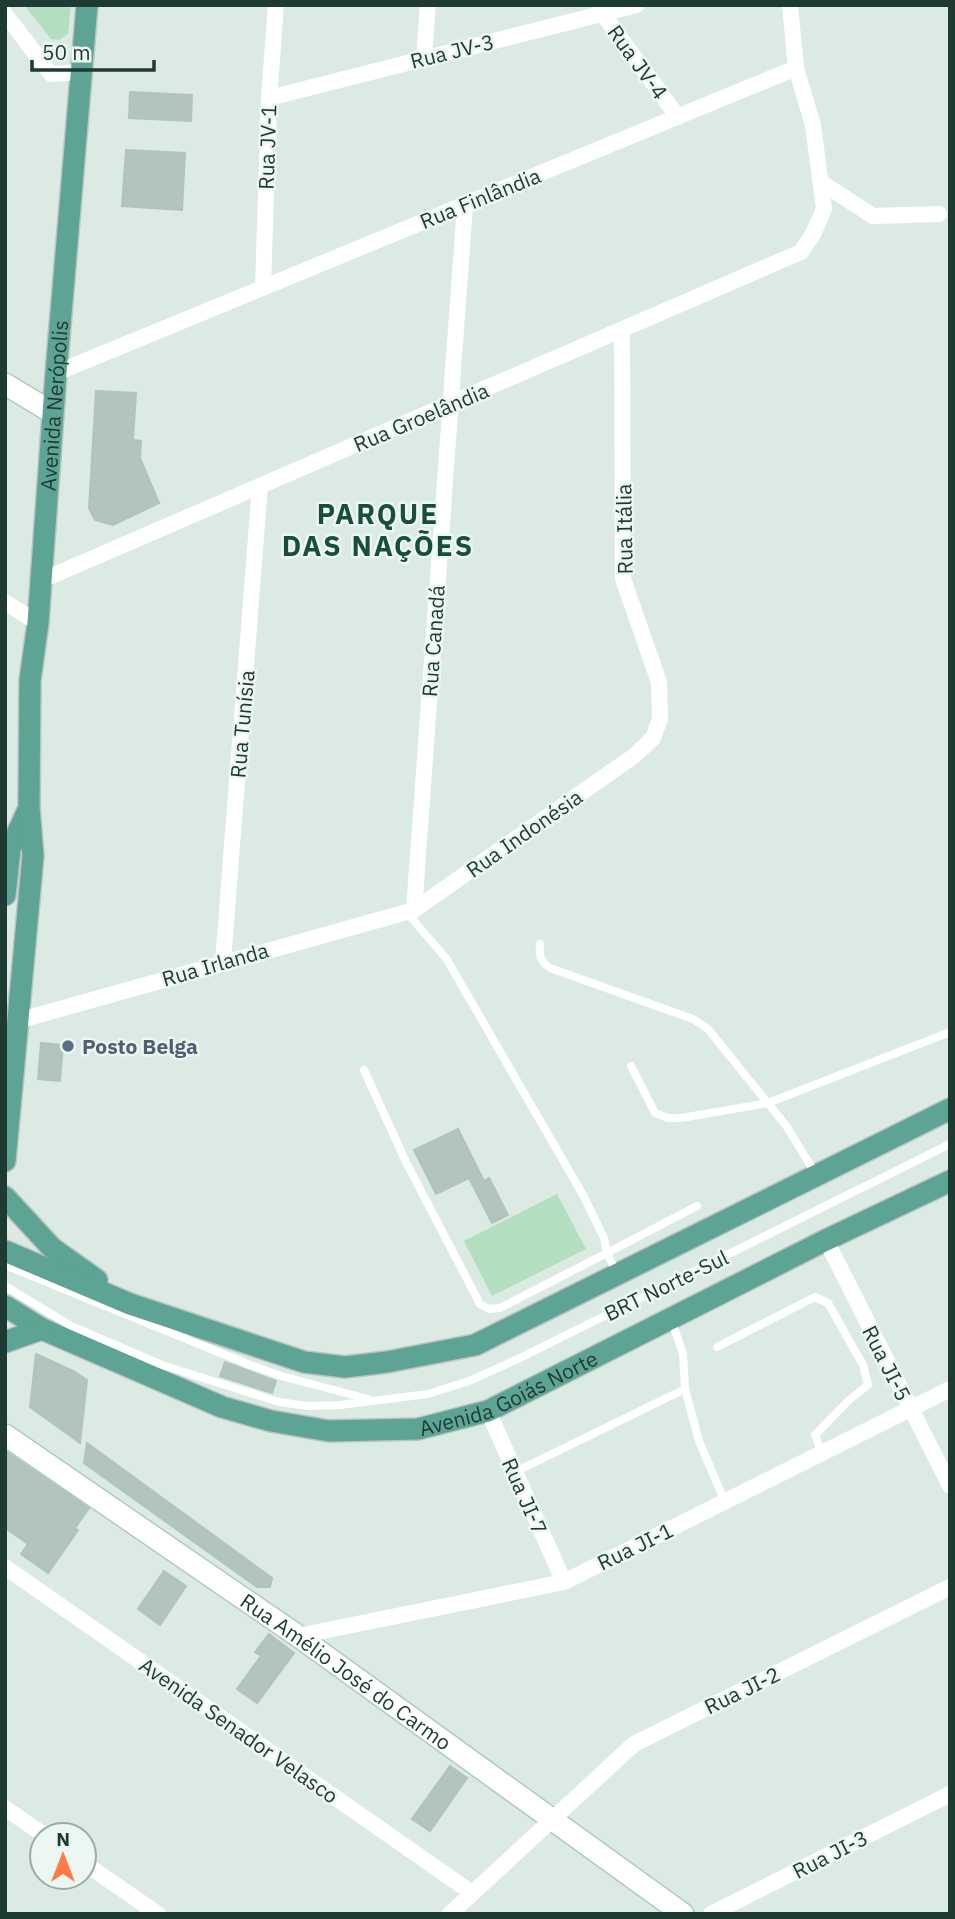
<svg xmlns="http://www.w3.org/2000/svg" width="955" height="1919" viewBox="0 0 955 1919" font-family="'IBM Plex Sans',sans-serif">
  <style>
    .green { fill: #b3dec0 }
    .building { fill: #b2c5bd; stroke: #aec4bc; stroke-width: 2 }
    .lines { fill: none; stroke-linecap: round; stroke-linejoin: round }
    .secondary-casing { stroke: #afcbc1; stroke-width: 24 }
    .primary-casing { stroke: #bbc4c2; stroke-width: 24 }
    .lane { stroke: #fff; stroke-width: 8 }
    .street { stroke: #fff; stroke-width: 16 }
    .secondary { stroke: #fff; stroke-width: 21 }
    .primary { stroke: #5da494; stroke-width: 21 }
    .service-dot { fill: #5c6f8a; stroke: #edf7f2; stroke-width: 2.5 }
    .labels { text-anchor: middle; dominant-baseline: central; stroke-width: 5; stroke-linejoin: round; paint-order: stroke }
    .street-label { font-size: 21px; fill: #1d3a33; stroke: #edf7f2 }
    .service-label { font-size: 21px; font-weight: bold; fill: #4e5e75; stroke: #edf7f2; text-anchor: start }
    .district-label { font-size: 28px; font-weight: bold; letter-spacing: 2px; fill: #184e42; stroke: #edf7f2 }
  </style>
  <rect width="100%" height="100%" fill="#dceae4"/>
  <path class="green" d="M24,5H71L68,34L59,40L51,39Z
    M557,1194L586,1249L492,1296L464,1241Z"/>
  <path class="building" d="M130,92L192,95L191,121L129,118Z
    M126,150L185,153L182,210L122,206Z
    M96,391L136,393L133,440L141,441L140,458L159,503L113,525L95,520L89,508Z
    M41,1043L63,1045L60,1081L38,1079Z
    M458,1129L484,1181L489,1178L508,1215L492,1223L469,1178L436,1194L414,1150Z
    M36,1354L73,1371L87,1380L80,1443L30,1407Z
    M225,1362L276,1381L272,1393L220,1376Z
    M87,1443L272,1578L270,1587H257L84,1463Z
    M5,1451L89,1508L75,1528L78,1530L48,1573L21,1554L28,1544L8,1530L5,1524Z
    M164,1571L186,1586L160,1625L138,1609Z
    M269,1634L294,1653L257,1703L237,1689L261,1656L255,1652Z
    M450,1766L467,1778L430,1831L412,1819Z"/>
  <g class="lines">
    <defs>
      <g id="secondary">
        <path d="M5,384L53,413"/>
        <path id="s1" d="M5,1435L298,1636L683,1914"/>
      </g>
      <g id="primary">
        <path d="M5,895L10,849L28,810"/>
        <path id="s2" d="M5,1161L33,856L29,807L30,680L38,623L56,373L87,5"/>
        <path d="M5,1197L52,1248L97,1280"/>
        <path d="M5,1251L130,1304L304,1362L345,1367L387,1362L475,1345L950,1109"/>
        <path id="s3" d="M5,1306L42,1329L222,1407L271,1421L329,1431L418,1429L488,1411L826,1240L950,1181"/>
        <path d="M5,1342L42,1329"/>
      </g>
    </defs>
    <use href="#secondary" class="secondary-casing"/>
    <use href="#primary" class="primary-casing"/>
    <path class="lane" d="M540,944C539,956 540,961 550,968L693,1019L708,1029L787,1127L815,1173
      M631,1066L655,1113L668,1118H681L768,1103L950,1032
      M364,1070L406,1162L480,1304L489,1309L500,1308L607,1253L604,1238L583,1195L446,958L406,912
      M5,1265L250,1365L285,1377L368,1399
      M617,1273L607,1253L697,1206
      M5,1286L71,1326L162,1365L279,1402L308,1406L340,1405L428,1394L469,1381L518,1359L950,1144
      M671,1319L683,1354L685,1389L699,1441L725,1502
      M717,1347L815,1297L828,1303L863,1365L868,1385L848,1401L815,1435L822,1453
      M515,1472L685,1389"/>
    <path class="street" d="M600,5L602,13L678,117
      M5,14L51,74L81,72
      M424,57L428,5
      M269,98L637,5
      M822,183L873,216L939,214
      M263,288L269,98L276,5
      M56,373L796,68
      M40,581L801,252L813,234L824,209L813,125L796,68L790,5
      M5,602L38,623
      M414,910L465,205
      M223,961L260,486
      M17,1021L414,910L634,756L653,738L660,719L659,682L623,579L622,330
      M826,1240L950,1486
      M488,1411L564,1582
      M5,1567L472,1893
      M298,1636L564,1582L950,1389
      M5,1808L44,1835
      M84,1863L158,1914
      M450,1914L634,1744L950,1587
      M711,1914L950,1794"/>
    <use href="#secondary" class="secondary"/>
    <use href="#primary" class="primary"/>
  </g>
  <circle class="service-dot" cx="68" cy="1046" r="7"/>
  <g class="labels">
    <g class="street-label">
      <text transform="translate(452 51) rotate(-14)">Rua JV-3</text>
      <text transform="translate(638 62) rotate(54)">Rua JV-4</text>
      <text transform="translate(267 147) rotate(-88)">Rua JV-1</text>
      <text transform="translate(480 198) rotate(-22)">Rua Finlândia</text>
      <text stroke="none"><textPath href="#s2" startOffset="758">Avenida Nerópolis</textPath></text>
      <text transform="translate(421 417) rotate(-23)">Rua Groelândia</text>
      <text transform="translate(624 529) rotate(-91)">Rua Itália</text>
      <text transform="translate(433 641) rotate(-86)">Rua Canadá</text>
      <text transform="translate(242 724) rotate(-85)">Rua Tunísia</text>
      <text transform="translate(524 833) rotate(-35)">Rua Indonésia</text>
      <text transform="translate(215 964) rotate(-16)">Rua Irlanda</text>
      <text transform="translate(666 1285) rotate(-26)">BRT Norte-Sul</text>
      <text transform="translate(887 1363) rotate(63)">Rua JI-5</text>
      <text stroke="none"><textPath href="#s3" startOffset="536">Avenida Goiás Norte</textPath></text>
      <text transform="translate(525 1496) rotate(66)">Rua JI-7</text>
      <text transform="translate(635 1546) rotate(-26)">Rua JI-1</text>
      <text stroke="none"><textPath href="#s1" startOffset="415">Rua Amélio José do Carmo</textPath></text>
      <text transform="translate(742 1690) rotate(-26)">Rua JI-2</text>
      <text transform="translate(239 1730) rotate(35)">Avenida Senador Velasco</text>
      <text transform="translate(830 1854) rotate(-27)">Rua JI-3</text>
    </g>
    <g class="service-label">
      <text x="82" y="1046">Posto Belga</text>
    </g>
    <g class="district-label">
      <text x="378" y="513">PARQUE<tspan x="378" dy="32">DAS NAÇÕES</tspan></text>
    </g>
  </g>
  <rect width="955" height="1919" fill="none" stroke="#1d3a33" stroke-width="14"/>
  <g transform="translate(63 1856)"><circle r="33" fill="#edf7f2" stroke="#9aaba6" stroke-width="2"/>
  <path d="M0-5L12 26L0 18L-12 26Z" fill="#fe7946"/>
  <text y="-10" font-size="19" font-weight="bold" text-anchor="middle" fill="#1d3a33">N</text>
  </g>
  <path d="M32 60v10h122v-10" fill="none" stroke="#1d3a33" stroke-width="3.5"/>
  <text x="42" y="60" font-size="21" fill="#1d3a33" stroke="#edf7f2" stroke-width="5" paint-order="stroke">50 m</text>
</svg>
